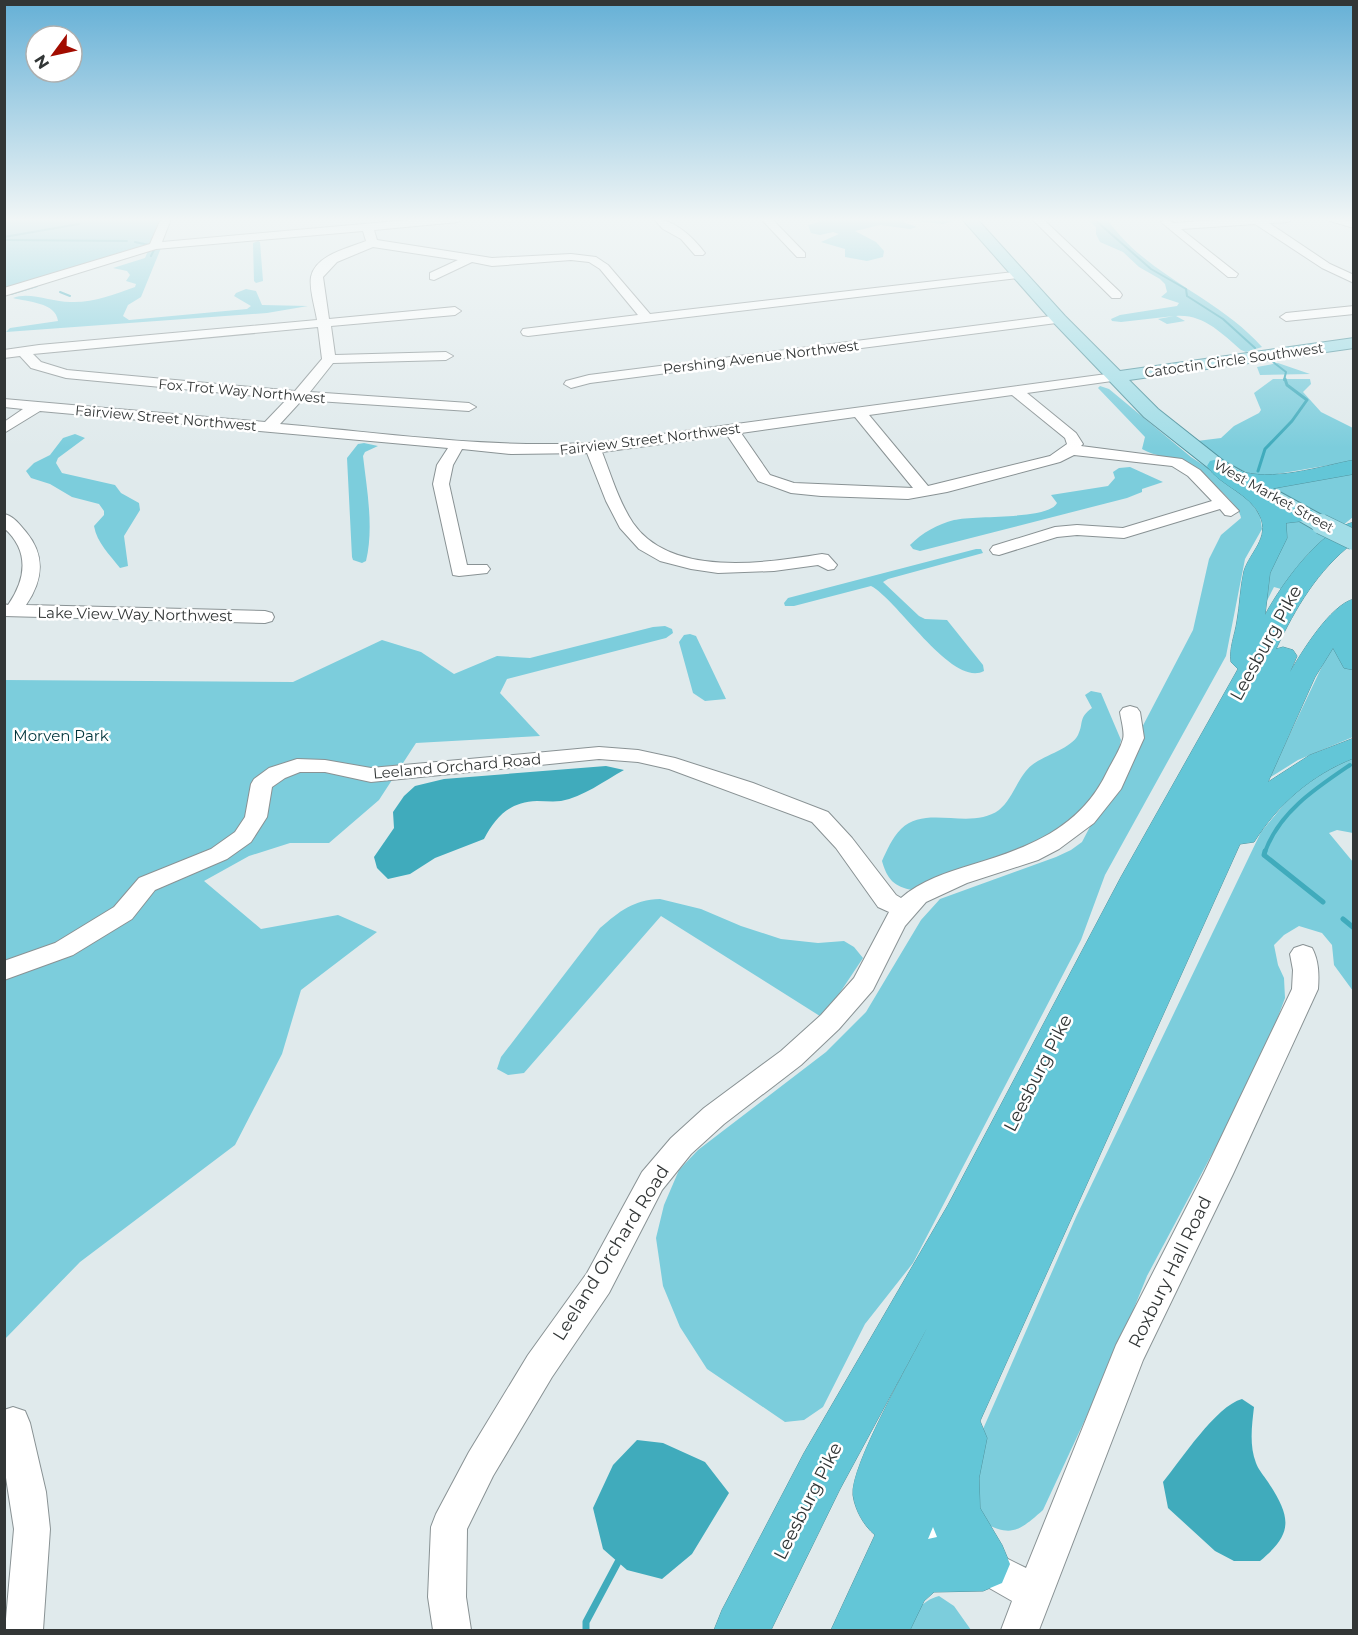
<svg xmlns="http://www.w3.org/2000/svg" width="1358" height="1635" viewBox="0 0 1358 1635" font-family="Montserrat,sans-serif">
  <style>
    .green { fill: #7ccddc }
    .water { fill: #40abbc }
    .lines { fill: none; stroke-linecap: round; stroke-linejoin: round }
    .stream-far4 { stroke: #40abbc; stroke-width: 2 }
    .stream-far3 { stroke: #40abbc; stroke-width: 3 }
    .stream-far2 { stroke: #40abbc; stroke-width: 4 }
    .stream-far1 { stroke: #40abbc; stroke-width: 5 }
    .stream { stroke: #40abbc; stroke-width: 7 }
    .minor-casing { stroke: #899294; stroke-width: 2 }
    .major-casing { stroke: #52949f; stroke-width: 2 }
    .highway-casing { stroke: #52949f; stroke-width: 1 }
    .minor { fill: #fff; fill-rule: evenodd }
    .major { fill: #a1dde7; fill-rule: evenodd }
    .highway { fill: #63c6d7; fill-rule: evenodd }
    .major-bridge-casing { stroke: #52949f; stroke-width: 21; stroke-linecap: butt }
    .major-bridge { stroke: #a1dde7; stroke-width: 20 }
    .labels { text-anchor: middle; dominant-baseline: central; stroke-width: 5; stroke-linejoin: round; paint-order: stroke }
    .far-street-label { font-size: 14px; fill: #323636; stroke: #fff }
    .street-label { font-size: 15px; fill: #323636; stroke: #fff }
    .park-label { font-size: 15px; fill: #00343b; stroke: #fff }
    .near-street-label { font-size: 18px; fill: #323636; stroke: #fff }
  </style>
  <rect width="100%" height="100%" fill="#e0eaec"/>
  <path class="green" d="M5,219H162L152,243L145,247L5,290Z
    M819,219H955L957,220L943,224L908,220L903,222L917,227L910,229L880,225L855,231L876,242L884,251L883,257L867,261L845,257V249L821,242L839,234L833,232L820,235L811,233L808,225L819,222Z
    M1087,219H1107C1145,275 1218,297 1262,347L1246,352L1241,350C1222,334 1204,314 1176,316L1185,321L1167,324L1158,319L1174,316L1121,322L1112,321L1111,319L1120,315L1177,306L1179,303L1161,297L1167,292L1165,284L1160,279L1139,267L1123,252L1100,242L1096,234V227Z
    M258,241L260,242L263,281L256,283L254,281L253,243Z
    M155,248H161L141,297L128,305L123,316L129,320L247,309L251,306L234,296L236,293L246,289L256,291L262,305L308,306L267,313L6,332L10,328L58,321C56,302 27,302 13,298C29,291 52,302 70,302C93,303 113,295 135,287L136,284L126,281L130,275L127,271L113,268L145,258L148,251Z
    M1278,363L1310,374L1260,375L1257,367Z
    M1273,379H1310L1311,384L1303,392L1321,412L1353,428V461L1266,476C1240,475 1221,458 1200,445L1197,441L1221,438L1234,426L1259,413L1261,410L1254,393Z
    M1100,386L1109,389L1191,457L1232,484L1251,502L1260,516L1262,529L1245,559L1226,656L1105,875L1081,940L913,1263L865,1324L823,1407L804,1420L785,1422L707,1369L680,1327L663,1286L656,1238L664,1205L679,1170L698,1150L826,1052L866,1012L921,920L940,899L1056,857L1071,850L1082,842L1193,630L1209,559L1221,535L1241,518C1239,502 1197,470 1183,463C1170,456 1155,457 1142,449L1145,437L1098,388Z
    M75,434L85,438L58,458L56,463L62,473L115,485L121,493L139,503L140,510L124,536L128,566L120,568C110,555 97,543 94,526L104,515V511L99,504L72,497L50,484L31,478L26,471L34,463L50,455L63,438Z
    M364,443L378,446L365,452L363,456C367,490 374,528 366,561L362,563L353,560L352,557L347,458L358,444Z
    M1130,467L1163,482L1142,489V492L1127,498L920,551L913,549L910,545C922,533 938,524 954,520C974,515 1049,520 1057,503L1051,495L1108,486L1115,478L1113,472L1119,468Z
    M1353,470V517L1308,554L1281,589L1274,587L1256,622L1271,489L1268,485Z
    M976,549H981L983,553L888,579L883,582L919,616L925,619L947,620L983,665L984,671C952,688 898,600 871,586L794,606H785L784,603L788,598Z
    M665,626L672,629L673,633L666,638L507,679L500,693L540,736L416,743L379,800L329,843H290L249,856L204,881L261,929L338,915L377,932L301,990L282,1054L235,1145L80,1262L5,1339L4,680L293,682L382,640L421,652L454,674L497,656L530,658L653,627Z
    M690,634L696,636L726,699L705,701L693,693L679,642L684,635Z
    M1335,639L1353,672V737L1298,760L1269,778Z
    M1091,691L1101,693L1121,740L1115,766L1084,811L1038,845L913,890C894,887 887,879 882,861C887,850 892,838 901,829C926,804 970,831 999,810C1013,799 1018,776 1032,765C1043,756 1072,748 1078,735C1084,723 1078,718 1092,708L1085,695Z
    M1353,757V833L1337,830L1329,833L1353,862V991L1334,965L1332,945L1322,933L1299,926L1284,935L1274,945L1278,965L1284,978L1285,998L1262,1060L1147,1276L1116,1353L1043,1510C1015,1535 1010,1536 977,1520L962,1477L1076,1217L1261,832L1295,791L1326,771Z
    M660,899L701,909L741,926L781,939L818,943L844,941L854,947L863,958L823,1018L661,916L524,1073L508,1075L497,1069L501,1057L600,928C620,911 633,900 660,899Z
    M939,1596L954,1606L971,1630H905C912,1614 921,1601 939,1596Z"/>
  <path class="water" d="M606,766L624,770C604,781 583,797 561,801C553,802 545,801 537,801C510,802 496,816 484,839L435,858L410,874L388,879L377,868L374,857L394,828L393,812L404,796L415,786L444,779Z
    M1242,1399L1254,1407C1252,1425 1249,1445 1256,1463C1258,1469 1264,1476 1268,1482C1291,1517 1294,1533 1260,1561H1234L1215,1551L1168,1508L1163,1482C1181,1460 1216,1406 1242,1399Z
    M637,1440L663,1443L705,1462L729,1493L692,1554L662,1579L627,1570L603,1549L593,1508L613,1465Z"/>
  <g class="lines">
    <path class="stream-far4" d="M1094,219L1151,269L1186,289L1187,296L1223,319L1255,348
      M4,237L79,224
      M4,240L127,241
      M135,242L149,245
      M151,256L154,250
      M60,292L70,296
      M11,294L37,286
      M1273,362L1286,372L1284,380"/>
    <path class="stream-far3" d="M1258,471L1265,449L1292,421L1307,400L1287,385L1285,379"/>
    <path class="stream-far2" d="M1265,852C1279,812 1316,788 1350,765"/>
    <path class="stream-far1" d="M1265,851L1264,855L1323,902
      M1343,919L1354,928"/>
    <path class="stream" d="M586,1630V1622L618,1562"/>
    <defs>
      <path id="minor" d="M161,219H171L162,242L420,219H463L458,222L374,230L377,240L492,258L571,254L596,257L608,265L650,314L1022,271L1024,274L1018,278L528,336L523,335L521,332L523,329L638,315L600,269L589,262L571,260L492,266L472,262L434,280L430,279V273L458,260L373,247L337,262L323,277L329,319L455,307L461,311L455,315L331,326L335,355L446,352L453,356L446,360L333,363L310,392L469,403L476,407L469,411L302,400L280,424C387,433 496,450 603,442L1114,373L1121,377L1119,380L1027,393L1076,433L1083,444L1081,446L1182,459L1200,470L1239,511L1231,516L1225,515L1220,509L1124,538L1077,535L1057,537L999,555L993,554L990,550L993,546L1055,527L1077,525L1123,528L1212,501L1188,476L1172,466L1074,455L1060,462L947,492L908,499L821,496L791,493L758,481L727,435L602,452C611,475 619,502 633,523C671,578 766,563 822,554L828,555L837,565L834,569L828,570L818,565L774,571L718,573L691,569L660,561L639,549L620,528L606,501L587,453L511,454L462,449L453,465L449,484L467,565H487L490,569L487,573L459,576L453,575L433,484L437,465L448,448L40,411L4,433V422L23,409L4,407V399L265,422L287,399L66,378L31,368L20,356L4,358V350L39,345L317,320C315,307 309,289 311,277C315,255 349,248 366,241L363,231L156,249L4,296V288L150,244ZM318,327L322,359L295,391L67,370L41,362L33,354ZM1012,395L1065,438L1067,444L1050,456L928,486L869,415ZM855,417L913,488L794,483L770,475L741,433Z
        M654,219C674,219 693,237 705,253L703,255H695L681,239L663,229Z
        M761,219H772L805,253V257H797Z
        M1032,219H1043L1120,292L1122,295L1120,298H1112Z
        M1232,219H1293L1288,222L1269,223L1330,264L1354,275V283L1322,268L1255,224L1181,229L1238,274L1236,277H1228L1161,222L1165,219L1174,223Z
        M1329,219L1354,221V228L1330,221Z
        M1354,306V314L1286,321L1280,317L1286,313Z
        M1059,315L1064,316L1065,319L1064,322L590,383L571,388L564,384L566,381L589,375Z
        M4,514C14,516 20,525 26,532C46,556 43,580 26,605L265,611L272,613L274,617L272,621L265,623L4,616V604L8,605C26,579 30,551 4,528Z
        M1130,706L1137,708L1140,712L1144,738L1121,789L1094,823L1059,849L1038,860L967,883L926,902L905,926L873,990L839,1029L801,1065L724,1124L691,1154L662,1190L609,1293L552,1377L493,1476L467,1529L466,1597L471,1630H433L428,1597L431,1527L436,1514L469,1452L528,1355L587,1273L642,1172L671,1138L704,1108L781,1051L821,1015L854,978L889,912L878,907L836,848L812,822L669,769L638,762L599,759L371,782L325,772H300L285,778L272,787L267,817L251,842L227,859L155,890L132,919L73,955L4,980V961L55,943L114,907L139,878L211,849L235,832L245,817L251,784L254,779L269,768L297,759L325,760L371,768L599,747L638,750L675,758L753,783L828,812L852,838L896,895L901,898C920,881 948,872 971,865C1027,848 1080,829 1107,772C1112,762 1120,750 1123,739C1125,732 1121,720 1120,712L1123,708Z
        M1303,945L1312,948C1319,961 1319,975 1318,989L1233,1174L1143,1360L1039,1630H1001L1012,1601L970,1577L893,1539L888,1526L893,1513L906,1508L1026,1568L1116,1345L1204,1173L1292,989L1293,970L1290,954L1294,948Z
        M13,1407L25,1411L30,1423L46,1492L50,1529L43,1630H5L14,1529L4,1465V1410Z"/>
      <path id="major" d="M962,219H977L1065,316L1120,371L1354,338V348L1129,380L1158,409L1225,462L1329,519L1332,524L1329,529L1321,530L1313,529L1211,470L1144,417L1053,322Z"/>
      <path id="highway" d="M1218,459C1227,461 1231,467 1238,470C1269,483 1322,466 1354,460V474L1270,489L1261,488L1280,509L1303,508L1312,510L1315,515L1312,520L1286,523L1287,538L1270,573L1265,615C1281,585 1320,530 1354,522V542C1317,571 1296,607 1276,649L1283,647L1293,650L1297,656L1290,672C1302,652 1330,605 1354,599V670L1344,668L1333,648L1315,677L1268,782L1310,755L1354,738V758C1311,775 1278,804 1254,842L1240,844L980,1421L987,1438L979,1478L980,1508L1002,1545L1010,1564L1002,1583L983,1591L934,1592L924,1601L910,1630H831L875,1535C864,1526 855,1510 853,1495C850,1466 912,1359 927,1328L840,1489L771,1630H714L722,1610L804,1453L948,1205L1121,877L1238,669L1231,662C1229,648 1235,635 1237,621C1240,605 1240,588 1244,571C1250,552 1270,538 1260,516C1250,493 1220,486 1207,466L1210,461ZM933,1527L937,1537L928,1539Z"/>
    </defs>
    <use href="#minor" class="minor-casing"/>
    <use href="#major" class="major-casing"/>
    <use href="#highway" class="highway-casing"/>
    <use href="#minor" class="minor"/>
    <use href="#major" class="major"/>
    <use href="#highway" class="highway"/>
    <defs>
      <path id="major-bridge" d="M1321,524L1354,540"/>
    </defs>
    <use href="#major-bridge" class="major-bridge-casing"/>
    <use href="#major-bridge" class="major-bridge"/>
  </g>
  <linearGradient id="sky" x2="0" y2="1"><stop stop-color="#65b0d6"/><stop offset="0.49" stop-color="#f1f6f6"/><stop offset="1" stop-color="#f1f6f6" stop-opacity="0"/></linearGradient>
  <rect width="1358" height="448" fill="url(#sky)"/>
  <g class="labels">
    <g class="far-street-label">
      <text transform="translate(761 357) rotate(-7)">Pershing Avenue Northwest</text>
      <text transform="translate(1234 360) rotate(-8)">Catoctin Circle Southwest</text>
      <text transform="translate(242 391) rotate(5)">Fox Trot Way Northwest</text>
      <text transform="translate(166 418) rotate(5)">Fairview Street Northwest</text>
      <text transform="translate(650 439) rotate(-7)">Fairview Street Northwest</text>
      <text transform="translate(1274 496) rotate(29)">West Market Street</text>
    </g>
    <g class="street-label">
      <text transform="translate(135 614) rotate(1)">Lake View Way Northwest</text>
      <text transform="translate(457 766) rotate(-5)">Leeland Orchard Road</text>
    </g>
    <g class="park-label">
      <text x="61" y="735">Morven Park</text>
    </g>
    <g class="near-street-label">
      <text transform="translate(1266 643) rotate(-61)">Leesburg Pike</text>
      <text transform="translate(1038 1073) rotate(-63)">Leesburg Pike</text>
      <text transform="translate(611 1253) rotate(-58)">Leeland Orchard Road</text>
      <text transform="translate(1170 1272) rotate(-64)">Roxbury Hall Road</text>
      <text transform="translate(808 1501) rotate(-63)">Leesburg Pike</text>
    </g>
  </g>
  <rect width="1358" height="1635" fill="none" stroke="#323636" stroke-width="12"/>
  <g transform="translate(54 54) rotate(237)"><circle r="28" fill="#ffffff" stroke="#adafaf" stroke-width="1.5"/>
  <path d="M0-4.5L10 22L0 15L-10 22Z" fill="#a20c00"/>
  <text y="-9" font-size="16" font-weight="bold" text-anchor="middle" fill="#323636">N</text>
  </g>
</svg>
